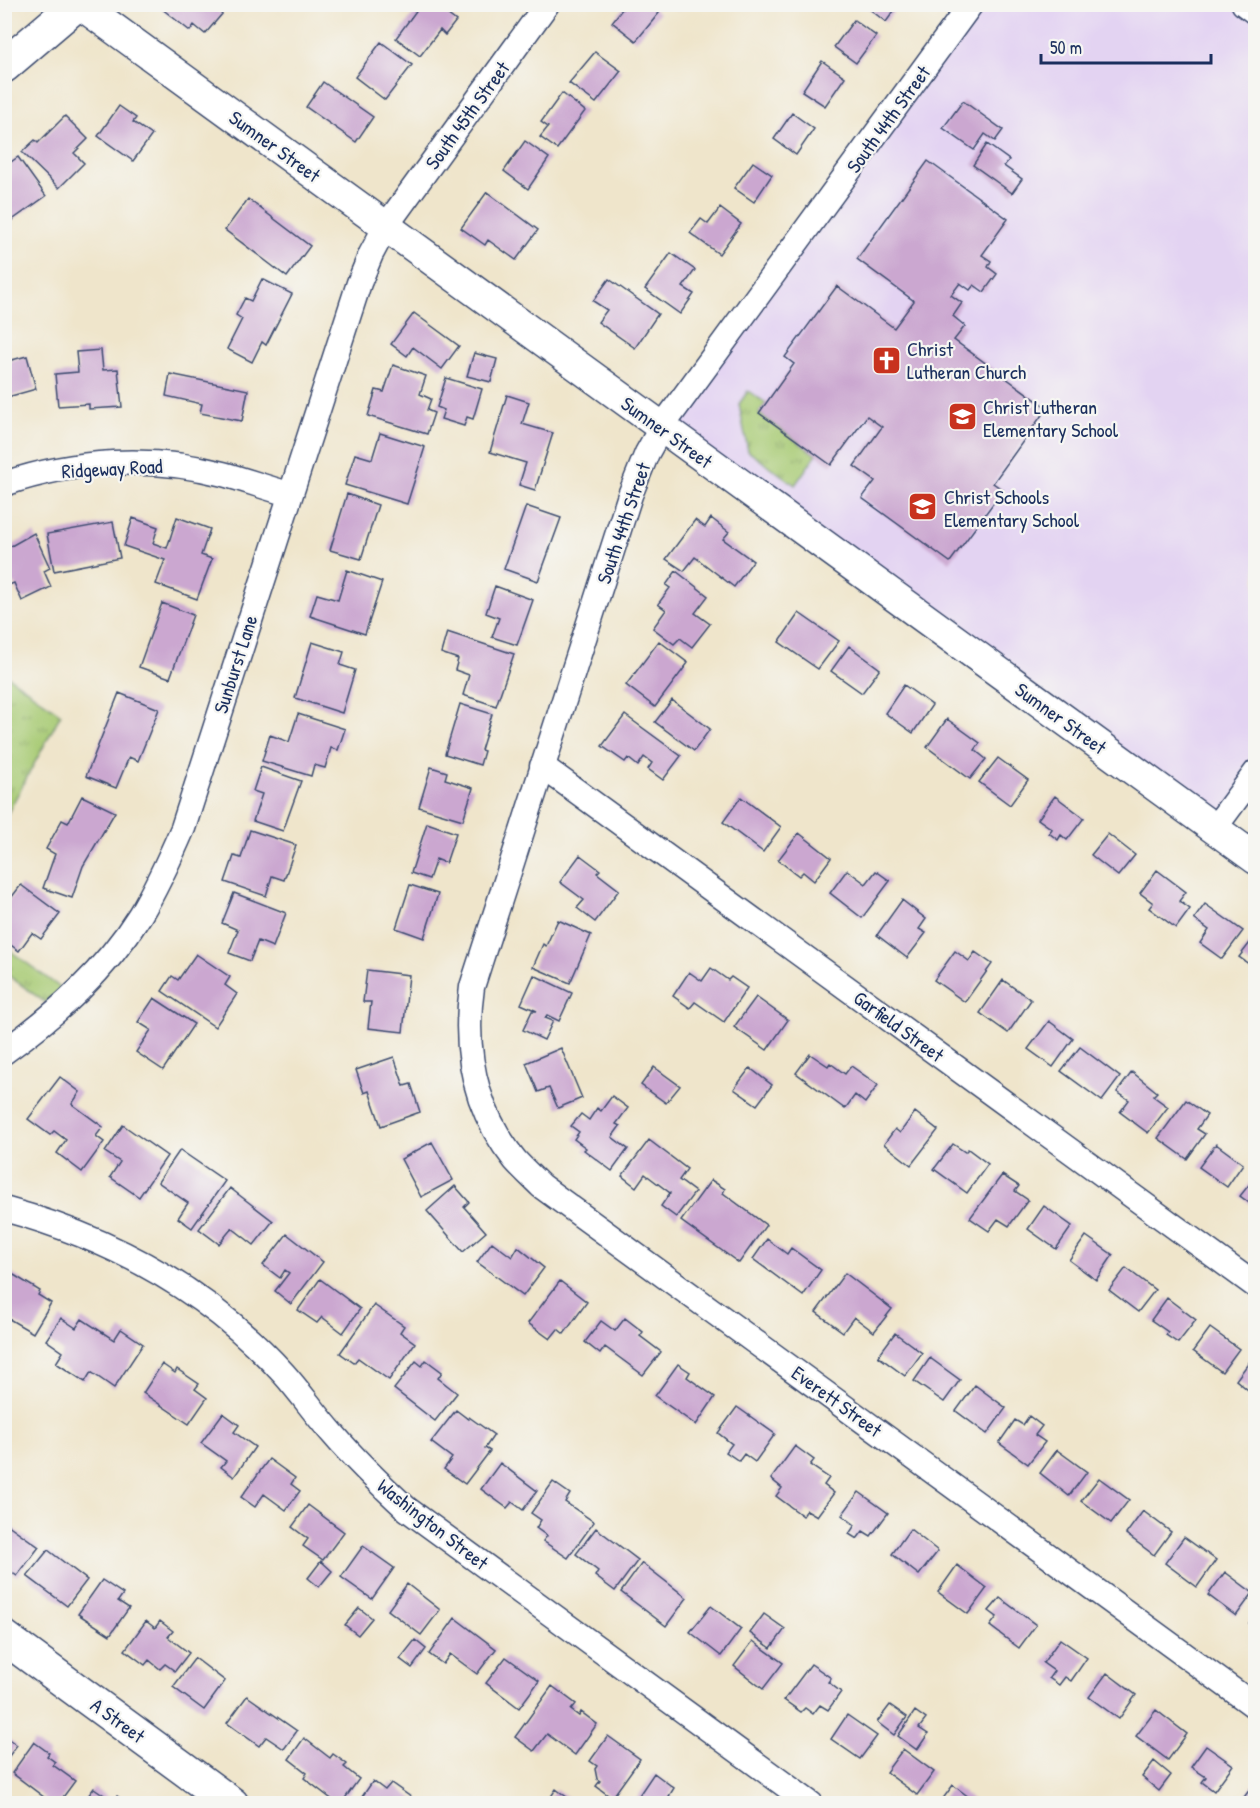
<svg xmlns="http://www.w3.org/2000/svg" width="1260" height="1808" viewBox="0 0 1260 1808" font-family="'Patrick Hand',sans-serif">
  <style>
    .built { fill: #e3d3f2 }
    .park { fill: url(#park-tufts); stroke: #617c68; stroke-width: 1.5 }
    .building { fill: #cba7d0 }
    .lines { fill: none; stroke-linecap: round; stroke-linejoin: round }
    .minor-casing { stroke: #3b4a6e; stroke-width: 27 }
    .tertiary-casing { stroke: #3b4a6e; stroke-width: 33 }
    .secondary-casing { stroke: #3b4a6e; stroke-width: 36 }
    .minor { stroke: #fff; stroke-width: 24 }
    .tertiary { stroke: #fff; stroke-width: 30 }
    .secondary { stroke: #fff; stroke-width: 33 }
    .labels { text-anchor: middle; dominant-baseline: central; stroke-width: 4.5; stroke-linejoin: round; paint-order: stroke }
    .street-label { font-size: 20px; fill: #1b2f5e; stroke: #f6f6f2 }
    .poi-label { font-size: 20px; fill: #1b2f5e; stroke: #f6f6f2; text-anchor: start }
  </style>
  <defs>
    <pattern id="park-tufts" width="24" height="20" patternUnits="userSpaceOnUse" patternTransform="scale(1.5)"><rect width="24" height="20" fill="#a7ca73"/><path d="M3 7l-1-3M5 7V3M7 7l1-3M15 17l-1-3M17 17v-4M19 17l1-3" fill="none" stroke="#87a462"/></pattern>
  </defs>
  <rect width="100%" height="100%" fill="#f6f6f2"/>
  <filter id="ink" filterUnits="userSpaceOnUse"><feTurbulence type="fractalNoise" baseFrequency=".0167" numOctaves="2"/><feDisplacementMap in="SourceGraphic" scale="12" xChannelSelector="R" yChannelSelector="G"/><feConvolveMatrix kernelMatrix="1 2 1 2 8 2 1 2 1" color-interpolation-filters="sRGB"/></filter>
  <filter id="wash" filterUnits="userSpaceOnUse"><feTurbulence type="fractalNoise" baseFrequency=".008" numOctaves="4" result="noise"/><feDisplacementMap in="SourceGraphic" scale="24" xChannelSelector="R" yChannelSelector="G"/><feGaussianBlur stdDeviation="1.35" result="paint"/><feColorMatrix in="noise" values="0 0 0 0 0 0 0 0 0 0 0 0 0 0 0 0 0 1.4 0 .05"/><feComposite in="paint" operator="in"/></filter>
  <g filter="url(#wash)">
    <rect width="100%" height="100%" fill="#efe5cb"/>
    <path class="built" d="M1244,4L1255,13L1256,772L1214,829L661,428L971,5Z"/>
    <path class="park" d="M748,391L766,403L759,413L816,455L795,485L748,451L739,404Z
      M5,674L61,714L5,818Z
      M5,947L73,997L57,1011L5,973Z"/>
    <g id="blocks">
      <path class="building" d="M156,4H210L222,14L205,34L194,25L190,31Z
        M421,4H434L456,21L445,35L440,30L420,56L396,38Z
        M626,4H649L659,13L636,41L612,22Z
        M669,4H683L678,11Z
        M863,4H899L886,22Z
        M854,20L876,36L856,63L834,47Z
        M381,42L412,65L385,100L355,77Z
        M595,52L621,71L596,103L569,83Z
        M822,61L845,77L825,106L802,91Z
        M323,82L373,117L356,142L306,107Z
        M562,93L585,111L557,149L540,137L548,127L541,122Z
        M963,101L1003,130L995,141L985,134L974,150L943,128Z
        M119,106L136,118L133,122L152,135L133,161L98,136Z
        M792,113L814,129L796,155L774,139Z
        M65,116L88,139L74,153L84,163L59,188L22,152L35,140L38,143Z
        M525,141L549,158L528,189L504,171Z
        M987,144L1009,160L1004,166L1022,179L1012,193L973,165Z
        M18,157L46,196L8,223L4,219V167Z
        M928,161L1008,219L982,255L991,261L988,267L997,274L984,292L974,285L970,290L960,283L951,295L962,303L953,316L965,326L954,340L1047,408L993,483L1003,490L950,562L862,498L875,481L854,466L882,427L867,416L831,465L759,413L794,364L785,357L837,286L894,328L914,301L857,259Z
        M753,162L772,175L754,202L734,188Z
        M487,192L538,230L516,260L488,240L485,245L461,228Z
        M248,199L310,246L287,277L225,230Z
        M720,208L741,224L719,254L690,233L701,219L708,224Z
        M671,253L695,270L683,287L694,294L680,314L645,289Z
        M262,279L292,294L266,345L262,342L252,362L227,349L242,319L236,315L245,298L251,301Z
        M609,279L658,314L635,348L598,322L607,310L593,301Z
        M414,313L459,346L442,369L413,347L407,356L391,344Z
        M101,350L103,370L118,369L122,407L89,409V404L58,406L55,374L78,372L76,352Z
        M474,353L497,359L491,382L467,376Z
        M27,356L36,389L4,398V362Z
        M393,365L426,376L420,394L431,399L427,410L434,413L427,434L368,416L376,390L384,392Z
        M170,374L248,390L242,421L200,413L202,404L166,396Z
        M446,378L482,389L473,419L467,417L464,426L441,419L444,410L437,407Z
        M507,395L529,402L522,424L553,433L535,490L519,485L526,463L490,452Z
        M380,433L425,447L407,504L345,485L355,454L372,459Z
        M347,494L378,505L361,559L330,550Z
        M526,506L561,518L538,581L504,569Z
        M177,517L210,529L201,555L212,559L197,599L156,584L165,560L124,546L133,518L158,527L153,543L167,548Z
        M711,518L729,532L723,539L753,561L734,587L695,557L684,571L666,559L695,520L705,527Z
        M113,522L120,558L54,571L47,534Z
        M34,533L50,568L44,571L51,587L22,601L14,583L4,587V550Z
        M347,570L382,582L365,634L310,616L317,594L338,600Z
        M676,571L708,596L695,613L710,624L692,647L680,638L674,644L653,628L666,610L658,604L670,588L666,585Z
        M495,586L533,600L517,645L492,637L499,618L486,613Z
        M162,603L193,615L170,678L139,667Z
        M799,613L839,641L818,669L779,642Z
        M447,632L514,654L496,706L463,695L469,675L455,670L458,659L441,653Z
        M659,641L688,663L655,707L626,685Z
        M312,642L344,652L340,665L355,670L342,713L295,698Z
        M849,646L880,669L862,693L831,671Z
        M904,685L932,705L913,733L885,713Z
        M119,693L159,709L138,761L129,757L116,788L86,776Z
        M672,700L710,729L694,751L655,722Z
        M460,704L492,714L481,750L484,751L480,765L445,754Z
        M298,714L345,729L338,750L331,748L325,768L314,765L311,776L262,761L270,735L289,742Z
        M625,715L681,756L663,780L648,769L652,763L644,757L638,766L628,758L625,762L602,746Z
        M947,719L980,743L975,750L986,759L970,779L927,747Z
        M998,758L1028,780L1010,805L979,782Z
        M261,767L301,781L283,831L253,821L262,794L253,791Z
        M431,767L447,772L445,779L473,788L463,820L419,807Z
        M82,796L115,812L83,866L72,898L43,888L55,854L46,849L62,820L68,823Z
        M1055,796L1084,818L1067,840L1061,835L1058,840L1049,833L1052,829L1038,819Z
        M741,797L781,827L763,852L723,822Z
        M427,823L456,833L446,863L436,859L429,879L411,873Z
        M250,830L296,845L284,880L272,876L266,896L225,882L234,856L241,858Z
        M799,833L831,858L814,881L803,872L799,876L778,860Z
        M1108,834L1135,855L1118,876L1091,855Z
        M580,855L600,870L597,873L619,890L595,922L577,908L584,900L560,882Z
        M847,870L866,884L876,871L890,881L862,918L830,893Z
        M1157,870L1186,892L1179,901L1190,909L1176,928L1149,908L1153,903L1140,893Z
        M21,885L60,914L41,939L32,933L19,951L4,940V921L10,913L4,907Z
        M410,885L438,894L424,938L396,928Z
        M234,893L286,913L273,947L258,941L250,961L229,953L238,930L222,923Z
        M902,900L926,919L919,929L926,933L907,958L877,935Z
        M1205,904L1243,931L1222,959L1200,943L1209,930L1194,919Z
        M558,920L591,935L570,983L533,967L543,944L546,946Z
        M1256,935V969L1239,957Z
        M955,951L969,961L975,952L992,964L965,1002L934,980Z
        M196,954L230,977L225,985L237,994L215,1027L162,991L172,976L178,980Z
        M711,968L728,980L731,977L747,988L724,1022L695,1002L690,1008L673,996L689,972L702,981Z
        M367,970L409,975L403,1032L368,1028L371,1002H363Z
        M534,975L572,993L559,1021L547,1015L545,1018L553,1021L544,1040L523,1030L532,1011H537L521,1004Z
        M1003,980L1031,1000L1008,1033L980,1013Z
        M756,997L788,1020L767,1050L734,1027Z
        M154,998L194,1024L163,1070L136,1052L151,1030L138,1022Z
        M1049,1021L1073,1039L1053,1067L1028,1049Z
        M1080,1047L1120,1077L1102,1101L1061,1071Z
        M561,1048L582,1098L558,1108L549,1088L538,1092L526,1063Z
        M810,1054L828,1066L830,1063L845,1074L851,1066L878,1085L865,1103L855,1095L845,1109L796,1073Z
        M394,1057L404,1086L411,1084L420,1112L381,1126L369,1091L364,1093L356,1070Z
        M654,1067L680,1086L666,1103L641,1085Z
        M750,1068L772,1085L757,1105L734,1089Z
        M1132,1072L1157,1092L1153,1096L1168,1107L1148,1133L1120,1112L1129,1100L1117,1092Z
        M60,1077L80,1092L72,1104L103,1127L96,1136L104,1142L82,1172L57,1153L66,1140L54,1131L50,1135L28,1119Z
        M612,1096L628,1108L616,1124L620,1126L612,1137L628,1149L612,1171L584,1150L586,1148L574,1139L579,1132L571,1126L581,1114L589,1120L597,1108L601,1111Z
        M1186,1100L1207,1115L1197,1129L1205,1134L1187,1159L1158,1138Z
        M915,1112L938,1130L911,1165L884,1144L895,1129L900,1133Z
        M123,1125L167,1156L139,1197L110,1177L120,1162L105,1152Z
        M649,1140L687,1169L679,1180L695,1192L676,1217L661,1206L670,1193L645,1174L636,1187L622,1176Z
        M432,1142L453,1180L421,1197L401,1159Z
        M953,1144L965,1152L968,1149L988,1164L967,1193L934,1169Z
        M1216,1144L1243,1164L1227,1187L1199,1167Z
        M180,1150L225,1181L192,1228L178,1218L188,1203L158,1182Z
        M1002,1175L1019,1186L1015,1191L1028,1200L1009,1226L998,1219L989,1231L970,1218Z
        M1256,1176V1208L1240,1196Z
        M711,1180L725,1189L723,1193L766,1225L739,1263L681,1221Z
        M455,1186L469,1202L464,1207L486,1232L463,1252L427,1211Z
        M230,1188L273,1221L254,1245L232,1228L219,1244L199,1229Z
        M1044,1206L1072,1226L1056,1249L1028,1229Z
        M287,1234L323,1262L291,1304L275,1291L289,1273L285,1270L280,1278L263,1265Z
        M1086,1236L1113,1255L1096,1280L1069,1260Z
        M767,1239L787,1254L791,1248L821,1270L803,1296L753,1259Z
        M492,1242L512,1257L518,1247L544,1268L523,1296L477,1262Z
        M1126,1268L1155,1290L1138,1312L1109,1290Z
        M9,1272L40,1291L38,1295L51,1303L33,1333L4,1316V1280Z
        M845,1273L892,1309L874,1332L854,1317L843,1332L816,1312Z
        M320,1279L360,1309L343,1333L322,1317L317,1323L298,1310Z
        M560,1281L587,1302L564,1334L558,1329L550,1339L528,1323Z
        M1167,1298L1196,1320L1178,1343L1166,1335L1168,1332L1151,1320Z
        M374,1305L404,1326L400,1332L415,1343L389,1380L358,1358L354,1363L340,1353Z
        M61,1318L76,1328L82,1319L114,1340L121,1329L143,1344L114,1388L91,1372L85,1382L56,1363L63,1352L46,1340Z
        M625,1318L643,1332L640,1336L661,1352L643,1375L605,1347L600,1354L585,1342L601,1321L615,1331Z
        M1210,1328L1239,1349L1222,1372L1193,1351Z
        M895,1333L922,1353L905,1376L878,1356Z
        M1253,1357L1256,1359V1405L1249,1399L1253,1394L1236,1380Z
        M930,1358L960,1380L944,1402L914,1381Z
        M426,1360L442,1372L438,1378L457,1393L435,1421L394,1389L416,1361L422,1366Z
        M162,1364L175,1373L177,1369L199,1384L195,1389L207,1398L189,1424L143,1393Z
        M678,1364L690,1372L687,1377L715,1397L696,1425L655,1396Z
        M975,1385L1006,1408L987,1434L956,1411Z
        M737,1407L775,1434L755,1462L744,1454L739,1461L726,1452L732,1444L718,1433Z
        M456,1410L468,1419L469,1417L494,1435L485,1448L490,1451L465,1484L444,1469L452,1458L431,1442Z
        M223,1413L239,1425L234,1432L255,1447L234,1477L221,1467L226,1461L201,1443Z
        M1029,1416L1042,1426L1035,1435L1045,1442L1028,1464L999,1443L1015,1420L1023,1425Z
        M795,1446L814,1460L810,1465L829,1478L824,1485L834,1493L817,1516L807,1510L803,1516L776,1496L782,1488L771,1479Z
        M1057,1450L1087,1472L1069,1496L1040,1473Z
        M269,1459L295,1478L291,1484L300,1491L286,1510L264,1494L255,1507L241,1497Z
        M500,1463L537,1491L523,1510L512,1502L507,1508L481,1489Z
        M1099,1478L1129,1500L1111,1523L1081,1501Z
        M553,1482L570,1494L565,1502L594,1522L568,1558L543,1541L547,1536L536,1528L541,1520L531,1513Z
        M859,1492L888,1513L871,1536L863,1531L857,1539L849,1534L855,1525L842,1515Z
        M308,1505L344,1532L323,1560L303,1546L308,1539L292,1527Z
        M1143,1511L1171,1532L1154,1555L1126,1534Z
        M4,1522L39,1547L17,1576L4,1567Z
        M596,1528L638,1560L615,1591L595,1576L598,1571L576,1554Z
        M910,1529L938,1551L919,1575L892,1554Z
        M1184,1537L1216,1560L1197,1587L1165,1563Z
        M363,1546L394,1568L372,1599L341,1577Z
        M48,1550L87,1580L67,1606L27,1576Z
        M321,1561L332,1571L319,1587L308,1578Z
        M642,1563L687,1598L666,1626L621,1592Z
        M957,1565L987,1588L968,1614L938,1592Z
        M1225,1572L1253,1593L1236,1616L1208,1595Z
        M102,1580L123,1594L118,1601L129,1608L110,1635L78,1614Z
        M407,1584L440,1610L421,1635L388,1610Z
        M1000,1598L1036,1625L1019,1648L990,1626L997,1617L989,1611Z
        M711,1606L741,1629L721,1656L690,1632Z
        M359,1608L372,1618L358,1635L345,1625Z
        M1256,1613V1628L1249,1623Z
        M764,1614L785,1629L771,1648L750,1633Z
        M455,1618L496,1649L477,1674L450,1654L443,1664L429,1654Z
        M146,1621L155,1628L160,1621L173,1631L168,1637L189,1653L175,1671L165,1664L160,1669L149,1660L145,1665L125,1650Z
        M1060,1639L1087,1658L1071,1681L1065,1677L1059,1685L1049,1678L1054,1671L1043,1663Z
        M415,1640L426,1649L412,1668L400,1659Z
        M753,1641L783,1663L763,1689L734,1666Z
        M506,1657L539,1681L519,1708L486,1683Z
        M195,1658L225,1681L204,1710L173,1687Z
        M811,1664L831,1678L828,1682L841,1692L828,1710L820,1705L813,1714L805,1708L801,1712L784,1700Z
        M1107,1673L1136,1695L1119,1719L1089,1697Z
        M552,1686L576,1704L571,1710L579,1716L581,1712L597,1724L575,1755L547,1734L534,1751L515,1737Z
        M247,1696L297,1731L284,1749L266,1737L259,1746L227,1723Z
        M890,1705L907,1717L894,1735L877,1722Z
        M1156,1710L1187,1734L1168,1760L1136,1736Z
        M915,1711L926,1719L919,1728L928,1734L917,1750L898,1736Z
        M847,1715L877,1736L860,1759L831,1739Z
        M4,1736L17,1745L4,1763Z
        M608,1736L640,1759L612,1798L596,1786L600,1781L597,1779L595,1769L597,1766L590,1761Z
        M304,1738L330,1758L333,1754L347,1764L344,1767L359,1779L341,1804H338L304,1778L307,1773L289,1759Z
        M34,1742L49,1753L47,1756L55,1762L53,1765L75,1781L58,1804H41L45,1798L12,1773Z
        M1206,1746L1233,1765L1214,1791L1202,1782L1206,1777L1191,1767Z
        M903,1749L934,1772L917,1795L886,1772Z
        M1154,1761L1171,1775L1159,1791L1142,1777Z
        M654,1773L674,1788L669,1796L680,1804H633Z
        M373,1781L385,1790L391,1783L415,1800L412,1804H357Z
        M1256,1781V1804H1239Z
        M953,1785L978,1804H939Z
        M94,1788L113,1801L117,1796L126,1802L82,1804Z
        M556,1789L576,1804H546Z"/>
    </g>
  </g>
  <g filter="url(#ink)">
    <use href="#blocks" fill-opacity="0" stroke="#3b4a6e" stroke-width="1.5"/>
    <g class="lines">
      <defs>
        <path id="minor" d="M971,4L661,428L647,453L630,495L472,987C463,1050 474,1109 515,1160C523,1169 533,1178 541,1186L1256,1707
          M1244,4L1256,13
          M4,484C74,460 152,455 223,474C245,480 267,488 289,494
          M542,766L1256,1286
          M1214,829L1256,772
          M4,1052C57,1014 105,971 140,915C157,887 170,858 183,828L359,283L371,254L386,226L547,4
          M4,1209C111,1238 209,1291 284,1374C301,1393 316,1415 333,1434C356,1461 381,1485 407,1509L811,1804"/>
        <path id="tertiary" d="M80,4L1256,859"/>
        <path id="secondary" d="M4,66L77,4
          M4,1637L232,1804"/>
      </defs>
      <use href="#minor" class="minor-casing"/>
      <use href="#tertiary" class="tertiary-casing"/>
      <use href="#secondary" class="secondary-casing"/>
      <use href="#minor" class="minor"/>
      <use href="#tertiary" class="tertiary"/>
      <use href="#secondary" class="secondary"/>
    </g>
  </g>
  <defs>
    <symbol id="church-square" viewBox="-11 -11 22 22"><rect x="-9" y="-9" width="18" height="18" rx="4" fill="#c8321e" stroke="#f6f6f2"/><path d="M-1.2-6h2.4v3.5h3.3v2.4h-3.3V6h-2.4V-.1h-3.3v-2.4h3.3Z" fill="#fff"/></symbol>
    <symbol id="school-square" viewBox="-11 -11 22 22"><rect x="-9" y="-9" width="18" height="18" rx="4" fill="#c8321e" stroke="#f6f6f2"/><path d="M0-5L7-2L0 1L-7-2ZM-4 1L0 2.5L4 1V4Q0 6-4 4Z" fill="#fff"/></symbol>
  </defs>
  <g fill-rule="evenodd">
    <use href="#church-square" x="870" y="344" width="33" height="33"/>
    <use href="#school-square" x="946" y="400" width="33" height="33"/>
    <use href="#school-square" x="906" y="490" width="33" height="33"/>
  </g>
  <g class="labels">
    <g class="street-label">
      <text transform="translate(467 115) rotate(-54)">South 45th Street</text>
      <text transform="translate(888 119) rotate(-54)">South 44th Street</text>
      <text transform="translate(275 146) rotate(36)">Sumner Street</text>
      <text transform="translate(667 432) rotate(36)">Sumner Street</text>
      <text transform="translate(112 468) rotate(-3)">Ridgeway Road</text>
      <text transform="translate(623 523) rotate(-71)">South 44th Street</text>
      <text transform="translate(235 664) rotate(-72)">Sunburst Lane</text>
      <text transform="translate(1061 718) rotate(36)">Sumner Street</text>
      <text transform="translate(899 1026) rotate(36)">Garfield Street</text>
      <text transform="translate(837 1401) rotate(36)">Everett Street</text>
      <text transform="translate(433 1524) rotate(38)">Washington Street</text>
      <text transform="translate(118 1720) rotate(36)">A Street</text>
    </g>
    <g class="poi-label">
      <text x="907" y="348">Christ<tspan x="907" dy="23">Lutheran Church</tspan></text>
      <text x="983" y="406">Christ Lutheran<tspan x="983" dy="23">Elementary School</tspan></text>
      <text x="944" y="496">Christ Schools<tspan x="944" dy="23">Elementary School</tspan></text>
    </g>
  </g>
  <rect width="1260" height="1808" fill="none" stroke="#f6f6f2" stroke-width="24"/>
  <path d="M1041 54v9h170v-9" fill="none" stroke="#1b2f5e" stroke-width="3"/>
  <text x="1050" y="54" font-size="18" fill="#1b2f5e" stroke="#f6f6f2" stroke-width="4.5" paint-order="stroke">50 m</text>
</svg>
